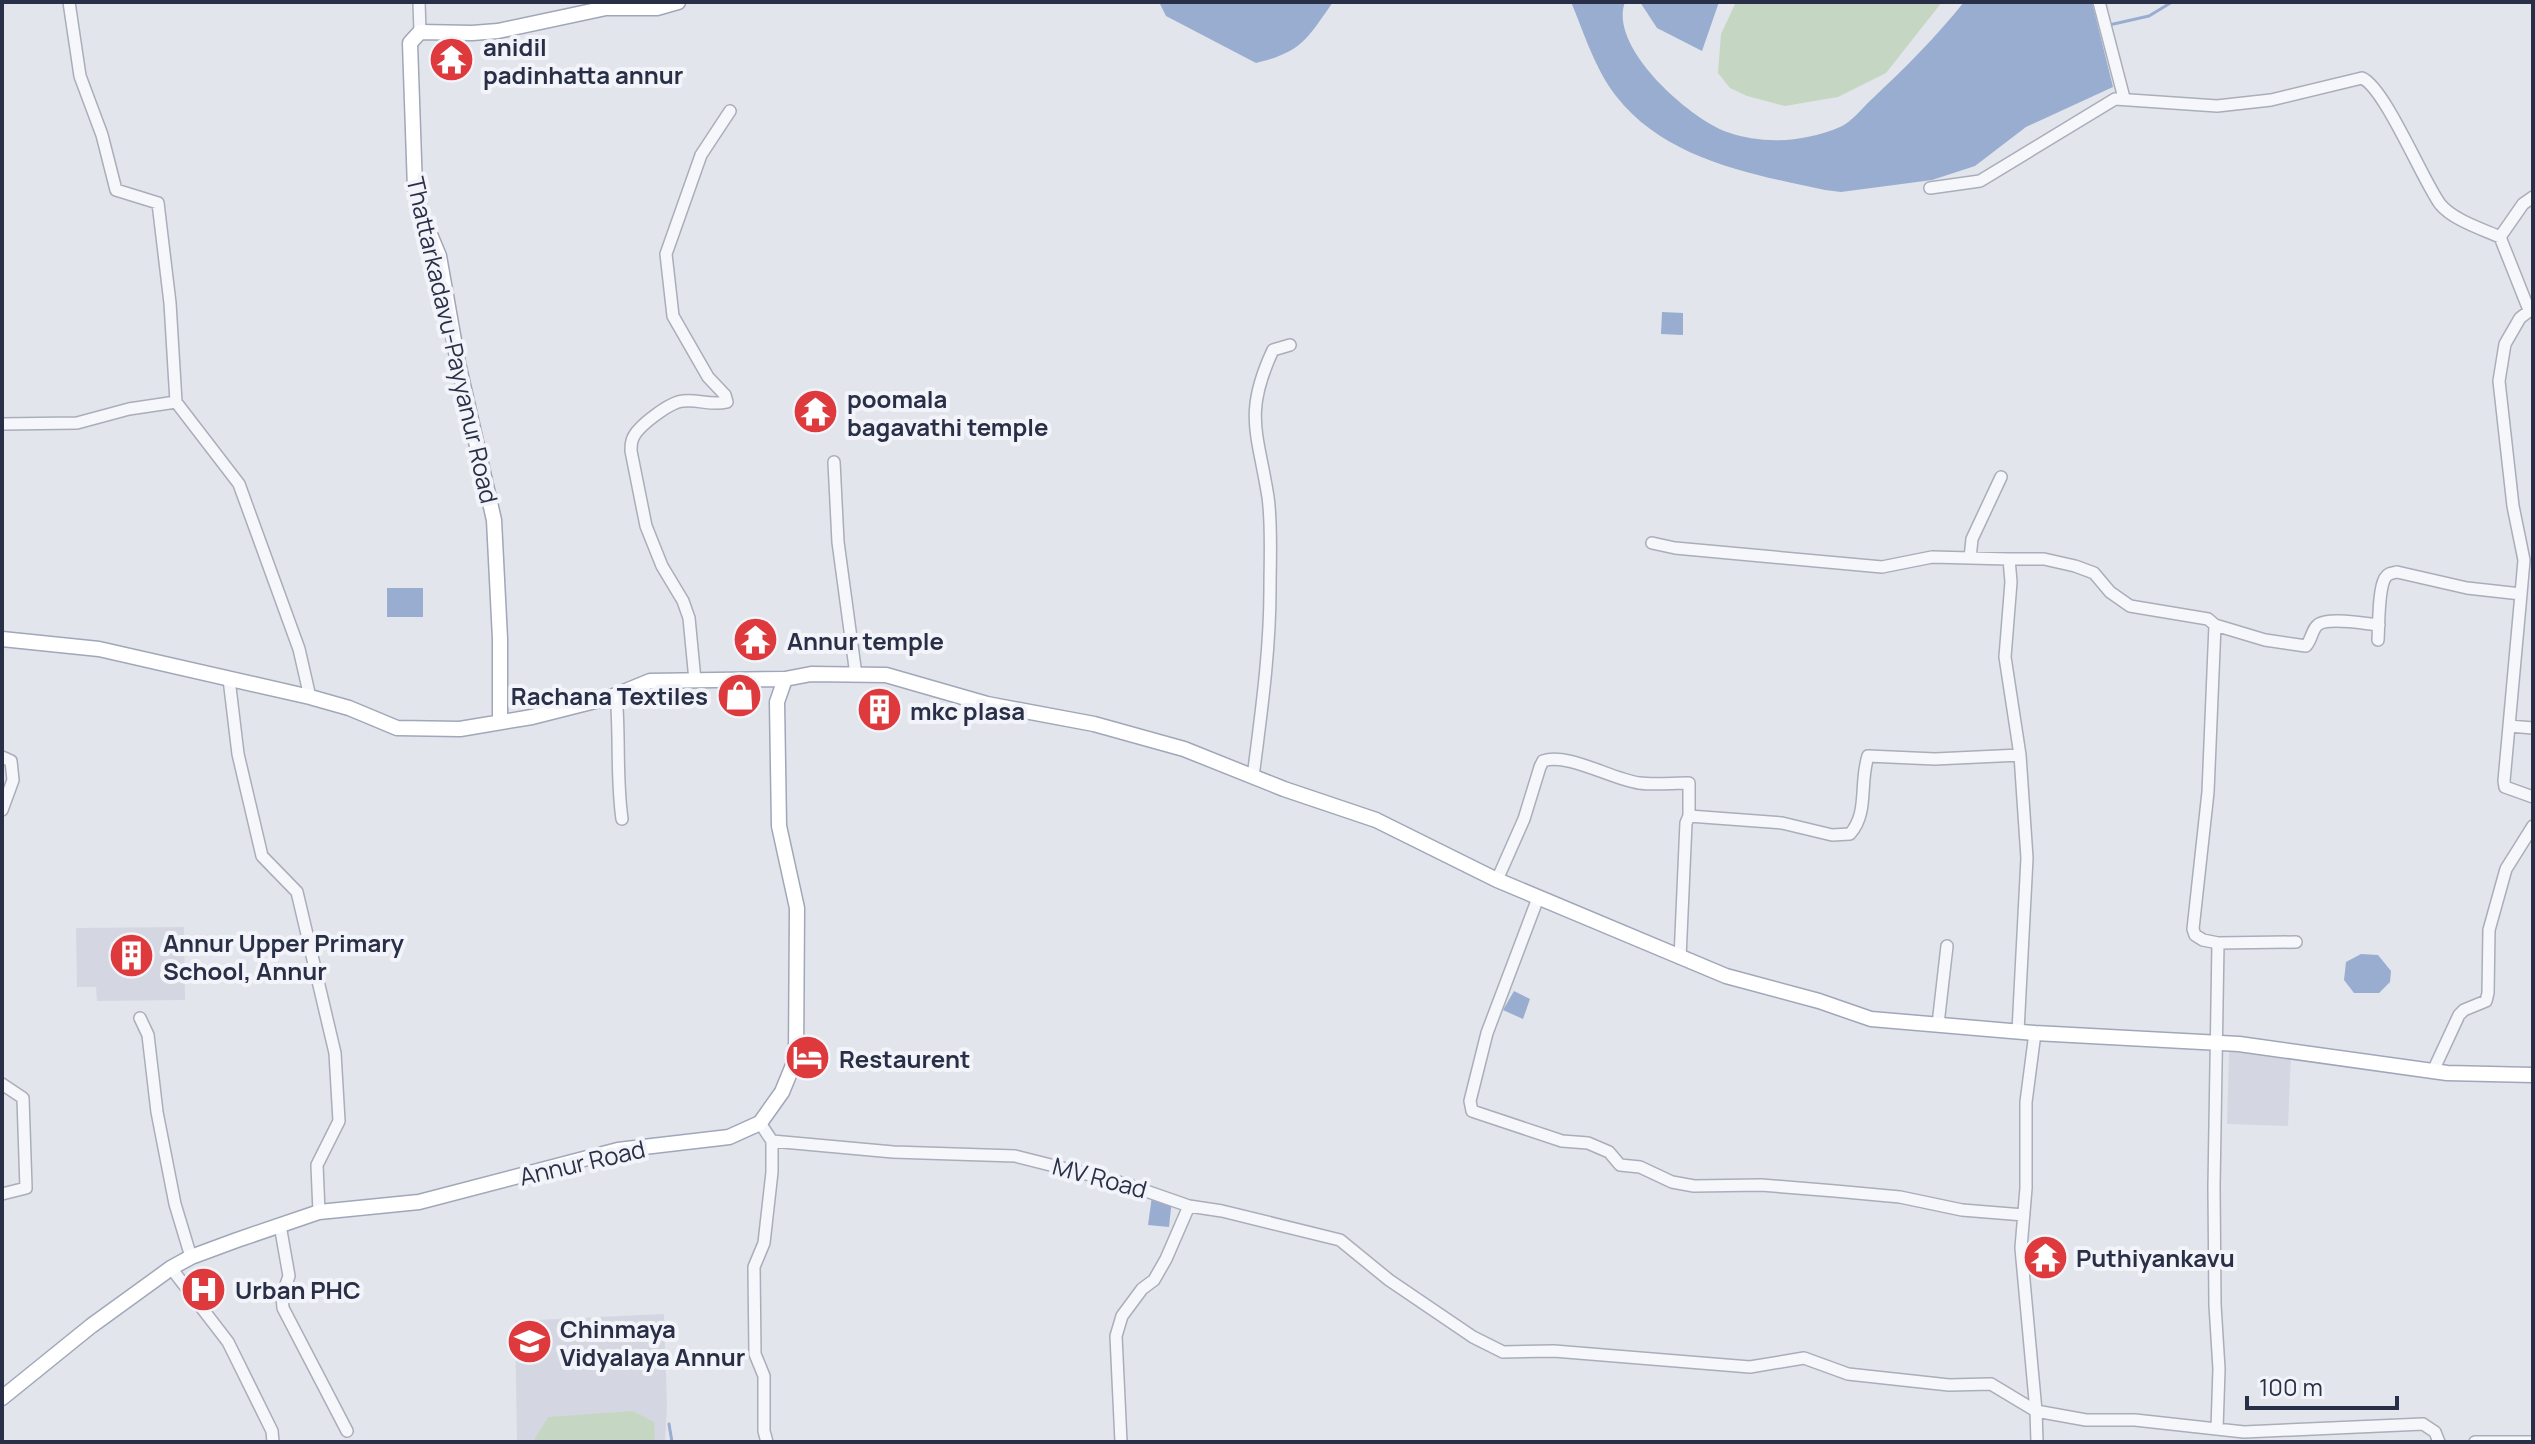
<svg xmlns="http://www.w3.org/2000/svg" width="2535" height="1444" viewBox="0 0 2535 1444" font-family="Manrope,sans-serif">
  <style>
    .built { fill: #d4d7e1 }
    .green { fill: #c5d7c2 }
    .water { fill: #99add0 }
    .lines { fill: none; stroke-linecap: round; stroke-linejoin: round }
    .stream { stroke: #99add0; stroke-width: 3 }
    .minor-casing { stroke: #aaaeba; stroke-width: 14 }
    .major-casing { stroke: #a0a7b9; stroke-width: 17 }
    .minor { stroke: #f6f7fa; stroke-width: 11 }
    .major { stroke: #fff; stroke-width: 14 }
    .labels { text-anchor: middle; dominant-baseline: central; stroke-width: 8; stroke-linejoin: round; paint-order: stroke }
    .poi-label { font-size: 24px; font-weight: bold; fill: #282f47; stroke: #f2f4f9; text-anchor: start }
    .street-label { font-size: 24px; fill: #282f47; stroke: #f2f4f9 }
  </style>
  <rect width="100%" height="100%" fill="#e2e5ec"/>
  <path class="built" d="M184,927L185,1000L97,1001L96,987H77L76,928Z
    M2229,1051L2291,1056L2288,1126L2227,1124Z
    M664,1314L667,1404L665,1442H517L515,1321Z"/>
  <path class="green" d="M1736,2H1942L1886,73L1838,97L1785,106L1747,96L1730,88L1718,73L1721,34Z
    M633,1411L654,1422L655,1442H533L548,1417Z"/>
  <path class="water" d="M1159,2H1333C1307,39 1302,52 1256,63L1166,16Z
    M1571,2H1625C1608,47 1689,118 1727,132C1764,145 1805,142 1840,127C1852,122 1862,108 1872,99C1905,68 1936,37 1964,2H2092L2113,87L2026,127L1975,166L1932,180L1841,192L1825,190C1751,174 1666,160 1616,96C1595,69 1584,33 1571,2Z
    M1640,2H1719L1702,51L1657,28Z
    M1662,312L1683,313V335L1661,334Z
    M387,588H423V617H387Z
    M2361,954L2378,955L2391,971L2390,982L2379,993H2354L2344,980L2346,962Z
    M1514,991L1530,999L1523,1019L1503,1010Z
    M1152,1196L1172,1199L1169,1227L1148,1225Z"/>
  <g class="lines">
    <path class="stream" d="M2109,25L2149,16L2172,2
      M669,1424L672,1442"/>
    <defs>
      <path id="minor" d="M69,2L80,76L102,135L116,190L158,203L170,303L176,402L239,484L299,649L310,697
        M419,2L420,32
        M2099,2L2124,98
        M1930,188L1980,181L2115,99L2217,106L2271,100L2362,78C2385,88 2422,179 2440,204C2453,220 2482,229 2500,237
        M2529,310L2500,237L2523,204L2533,197
        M2,424L77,423L129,409L176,402
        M834,462L838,542L856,675
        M1652,543L1675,548L1882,567L1932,557L2009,559L2011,582L2005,657L2020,755L2027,858L2018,1031
        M1970,558L1972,539L2001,477
        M2009,559H2044L2075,566L2094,573L2110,592L2130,606L2208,619L2215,625L2208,792L2193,929L2195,935L2203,940L2218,943
        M2521,594L2524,560L2513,506L2499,381L2505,344L2520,318L2533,308
        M2215,625L2265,640L2306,646C2312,639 2312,628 2319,624C2331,617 2365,624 2379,625
        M2378,640C2379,626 2378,590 2385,578C2388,573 2392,573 2397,572L2467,588L2521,594L2504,781L2505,787L2533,797
        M229,679L238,754L262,856L297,892L335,1053L339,1121L317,1165L319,1212
        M695,680L689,618L683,601L662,566L646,526L631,451C631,447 631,442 633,438C638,426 670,402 683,401C698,399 711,406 727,402L725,395L708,377L673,316L666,254L701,155L730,111
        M616,694C620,736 616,777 622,819
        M2509,726L2533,728
        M2,757L11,761L13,780L2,810
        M1253,777C1261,714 1270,652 1270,589C1270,559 1272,526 1268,497C1258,433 1243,414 1273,350L1290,345
        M1497,880L1524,819L1540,767L1543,761C1567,752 1611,779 1639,783C1655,785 1672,783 1689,783V816
        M1538,898L1487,1033L1470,1101L1472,1111L1562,1141L1588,1143L1609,1152L1620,1165L1640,1167L1672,1182L1694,1186L1761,1185L1835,1191L1900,1197L1962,1210L2024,1215
        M1680,958L1686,823L1689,816L1782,823L1832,835L1850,834C1869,812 1859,784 1868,756L1935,759L2020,755
        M140,1018L148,1035L157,1112L175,1204L191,1257
        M1938,1024L1947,946
        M2035,1033L2026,1102V1188L2021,1248L2036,1411L2086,1420H2135L2244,1432L2423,1424L2435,1432L2439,1442
        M2433,1071L2459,1015L2464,1010L2486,1001L2488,993L2489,930L2506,869L2533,826
        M2,1084L23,1098L26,1188L2,1194
        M760,1123L772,1141L893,1152L1015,1156L1126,1184L1189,1206L1166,1259L1154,1280L1142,1289L1122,1316L1116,1336L1121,1442
        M1189,1206L1222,1211L1340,1240L1389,1280L1473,1337L1503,1352L1554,1351L1750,1367L1804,1358L1848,1374L1949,1385L1991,1384L2036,1411L2037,1442
        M280,1225L289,1276L282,1296L283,1308L347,1431
        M171,1268L228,1342L272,1431L273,1442
        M2217,1429L2219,1369L2215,1305L2214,1187L2218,943L2296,942
        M767,1442L764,1431V1376L755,1354L754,1267L764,1243L772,1172V1141
        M2475,1442H2532"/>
      <path id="major" d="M2,639L99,649L310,697L349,708L397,728L460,729L532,717L611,697L650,681L785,679L811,674L886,675L987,704L1094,724L1184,749L1284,789L1376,820L1497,880L1726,976L1819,1001L1871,1019L2035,1033L2239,1044L2447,1073L2533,1075
        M500,721V639L494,520L458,363L439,256L421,213L415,189L410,43L420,32L472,33L498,31L606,8H657L678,2
        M2,1398L91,1326L171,1268L191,1257L237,1240L319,1212L419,1202L618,1150L729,1137L760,1123L782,1092L796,1058L797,908L779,826L777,702L785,679"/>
    </defs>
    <use href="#minor" class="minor-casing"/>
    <use href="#major" class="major-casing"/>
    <use href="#minor" class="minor"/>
    <use href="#major" class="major"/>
  </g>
  <defs>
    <symbol id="temple-disc" viewBox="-11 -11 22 22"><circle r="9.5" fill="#de3a3d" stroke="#f2f4f9"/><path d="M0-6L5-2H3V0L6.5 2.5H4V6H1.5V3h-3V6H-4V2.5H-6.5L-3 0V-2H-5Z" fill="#fff"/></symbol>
    <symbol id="shop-disc" viewBox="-11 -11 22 22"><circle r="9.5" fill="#de3a3d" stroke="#f2f4f9"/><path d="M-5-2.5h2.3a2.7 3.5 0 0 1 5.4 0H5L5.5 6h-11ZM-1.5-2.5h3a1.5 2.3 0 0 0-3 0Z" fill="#fff"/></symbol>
    <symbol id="building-disc" viewBox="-11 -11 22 22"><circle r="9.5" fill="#de3a3d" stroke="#f2f4f9"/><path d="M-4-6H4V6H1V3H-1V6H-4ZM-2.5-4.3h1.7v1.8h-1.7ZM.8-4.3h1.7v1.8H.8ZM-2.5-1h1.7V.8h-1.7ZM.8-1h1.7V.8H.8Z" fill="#fff"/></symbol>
    <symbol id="hotel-disc" viewBox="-11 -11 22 22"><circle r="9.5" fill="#de3a3d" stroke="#f2f4f9"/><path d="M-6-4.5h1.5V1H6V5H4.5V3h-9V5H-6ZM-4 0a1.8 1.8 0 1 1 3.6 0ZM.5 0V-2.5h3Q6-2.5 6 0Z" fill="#fff"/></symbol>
    <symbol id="hospital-disc" viewBox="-11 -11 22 22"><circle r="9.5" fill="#de3a3d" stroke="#f2f4f9"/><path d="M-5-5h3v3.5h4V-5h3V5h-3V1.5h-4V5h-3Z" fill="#fff"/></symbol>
    <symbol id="school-disc" viewBox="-11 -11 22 22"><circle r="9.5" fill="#de3a3d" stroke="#f2f4f9"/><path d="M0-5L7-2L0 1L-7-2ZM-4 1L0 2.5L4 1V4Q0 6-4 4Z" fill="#fff"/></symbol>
  </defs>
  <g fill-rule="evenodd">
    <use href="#temple-disc" x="426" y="34" width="51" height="51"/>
    <use href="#temple-disc" x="790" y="386" width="51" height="51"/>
    <use href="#temple-disc" x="730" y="614" width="51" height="51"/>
    <use href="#shop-disc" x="714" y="670" width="51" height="51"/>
    <use href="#building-disc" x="854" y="684" width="51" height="51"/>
    <use href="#building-disc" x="106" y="930" width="51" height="51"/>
    <use href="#hotel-disc" x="782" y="1032" width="51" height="51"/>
    <use href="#temple-disc" x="2020" y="1232" width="51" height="51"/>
    <use href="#hospital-disc" x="178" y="1264" width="51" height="51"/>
    <use href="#school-disc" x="504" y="1316" width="51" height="51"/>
  </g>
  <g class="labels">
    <g class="poi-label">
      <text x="483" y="46">anidil<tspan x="483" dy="28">padinhatta annur</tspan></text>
      <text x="847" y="398">poomala<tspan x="847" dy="28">bagavathi temple</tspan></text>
      <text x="787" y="640">Annur temple</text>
      <text x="708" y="695" text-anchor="end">Rachana Textiles</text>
      <text x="910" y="710">mkc plasa</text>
      <text x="163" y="942">Annur Upper Primary<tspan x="163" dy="28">School, Annur</tspan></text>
      <text x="839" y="1058">Restaurent</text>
      <text x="2076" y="1257">Puthiyankavu</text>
      <text x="235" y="1289">Urban PHC</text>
      <text x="560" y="1328">Chinmaya<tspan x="560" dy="28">Vidyalaya Annur</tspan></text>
    </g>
    <g class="street-label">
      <text transform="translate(453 340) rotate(77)">Thattarkadavu-Payyanur Road</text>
      <text transform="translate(582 1162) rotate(-13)">Annur Road</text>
      <text transform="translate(1100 1177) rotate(15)">MV Road</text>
    </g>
  </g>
  <rect width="2535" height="1444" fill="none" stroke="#282f47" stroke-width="8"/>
  <path d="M2247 1396v12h150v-12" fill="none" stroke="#282f47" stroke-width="4"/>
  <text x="2259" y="1396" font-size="24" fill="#282f47" stroke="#f2f4f9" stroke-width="6" paint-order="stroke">100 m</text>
</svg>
